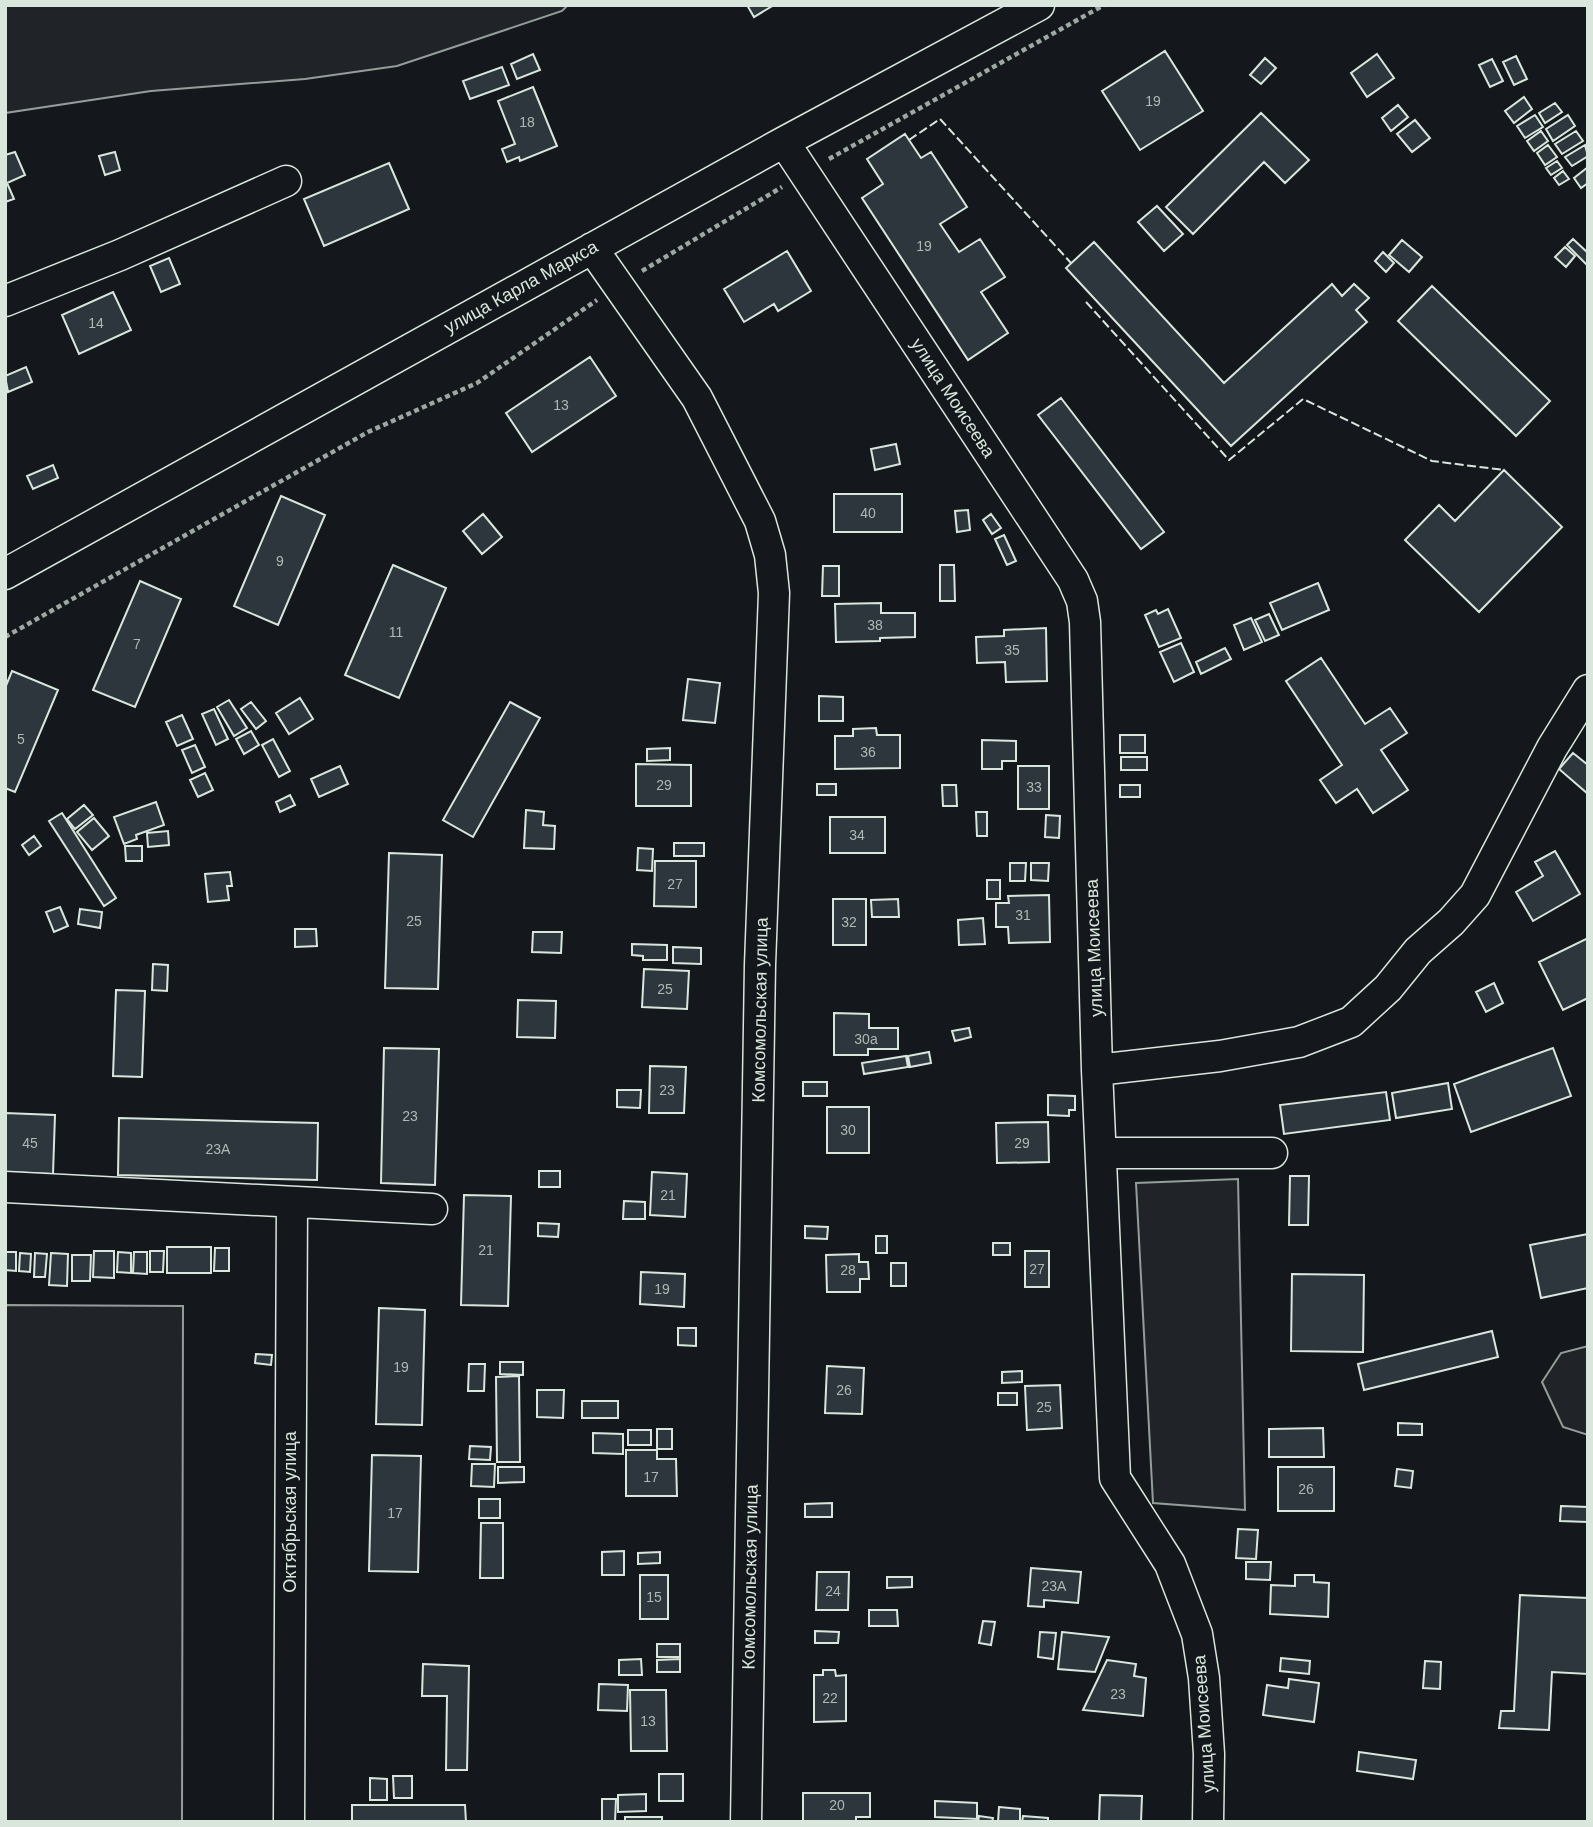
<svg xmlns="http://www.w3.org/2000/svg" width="1593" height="1827" viewBox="0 0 1593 1827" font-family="Arial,sans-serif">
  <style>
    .green { fill: #202428; stroke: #939e99; stroke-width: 2 }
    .building { fill: #2c363c; stroke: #d8e6dc; stroke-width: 2 }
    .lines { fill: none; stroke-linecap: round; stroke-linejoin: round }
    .minor-casing { stroke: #d8e6dc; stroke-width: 33 }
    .path { stroke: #9da8a2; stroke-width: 4.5; stroke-dasharray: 5 3.5; stroke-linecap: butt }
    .minor { stroke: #14181c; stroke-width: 30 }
    .fence { stroke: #d8e6dc; stroke-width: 2; stroke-dasharray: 9 3.5; stroke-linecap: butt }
    .labels { text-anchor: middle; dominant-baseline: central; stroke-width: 5; stroke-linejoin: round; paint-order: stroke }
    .number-label { font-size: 14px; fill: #adbab4 }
    .street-label { font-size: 18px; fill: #d8e6dc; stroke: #14181c }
  </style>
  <rect width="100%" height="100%" fill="#14181c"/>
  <path class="green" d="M5,5H568L562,11L397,66L305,79L151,91L5,113Z
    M1238,1179L1245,1510L1153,1503L1136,1183Z
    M5,1305L183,1306L182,1822H5Z
    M1588,1346V1435L1563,1427L1542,1382L1561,1353Z"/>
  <path class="building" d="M747,5H774L754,17Z
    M1165,51L1203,111L1140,150L1102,91Z
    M533,54L540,70L517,79L511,64Z
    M1377,54L1394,78L1367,97L1351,73Z
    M1516,56L1527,79L1514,85L1503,62Z
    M1265,58L1276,68L1261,84L1250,75Z
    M1492,59L1503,81L1490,87L1479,65Z
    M502,67L509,85L470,99L463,81Z
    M533,87L557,146L520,161L519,157L507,162L502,149L515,144L498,101Z
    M1524,97L1532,109L1514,123L1505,111Z
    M1555,103L1562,112L1545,123L1539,113Z
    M1398,105L1408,117L1391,131L1382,118Z
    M1261,113L1309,160L1285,183L1264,162L1193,234L1166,207Z
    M1535,115L1543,127L1525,138L1517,126Z
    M1568,115L1575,126L1553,141L1546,129Z
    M1415,120L1430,138L1412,152L1397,134Z
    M1541,131L1548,141L1534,151L1527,141Z
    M1576,131L1583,141L1562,154L1555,144Z
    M905,134L921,158L931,152L967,207L940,224L959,252L980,239L1005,277L981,292L1008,333L968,360L862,198L883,184L867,159Z
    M1548,145L1557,157L1545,165L1537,153Z
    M1585,145L1588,156L1572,166L1565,157Z
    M15,152L25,175L7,183L14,199L5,202V155Z
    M115,152L120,170L105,175L99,156Z
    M1557,161L1562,168L1551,175L1546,168Z
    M389,163L409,209L324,246L304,199Z
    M1588,167V183L1581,188L1574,178Z
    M1563,171L1569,179L1559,185L1554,178Z
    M1157,206L1183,234L1164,251L1138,222Z
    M1573,239L1588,253L1587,265L1567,245Z
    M1402,240L1422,257L1409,272L1389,255Z
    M1094,242L1224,383L1332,284L1342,296L1354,284L1369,298L1356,310L1367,322L1231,446L1066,268Z
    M1565,247L1575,256L1566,267L1555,257Z
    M787,251L811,291L778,311L774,304L744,322L724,289Z
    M1383,252L1394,263L1386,272L1375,261Z
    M169,258L180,284L161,292L150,266Z
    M1432,286L1550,401L1516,436L1398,321Z
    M113,292L131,330L79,354L62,315Z
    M590,357L616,396L532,452L506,413Z
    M26,367L32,382L8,392L5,376Z
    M1061,398L1164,532L1141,549L1038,415Z
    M896,444L900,464L875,470L871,449Z
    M53,465L58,478L33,489L27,476Z
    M1504,470L1562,527L1479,612L1405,540L1439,505L1455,521Z
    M834,494H902V532H834Z
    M281,496L325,515L278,625L234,606Z
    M968,510L970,530L957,532L955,511Z
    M483,514L502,537L482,554L463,531Z
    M991,514L1001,528L992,534L983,520Z
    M1004,535L1016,561L1007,565L995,539Z
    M393,565L446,588L399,698L345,675Z
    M940,565H954L955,601H940Z
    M823,566H839V596H822Z
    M140,581L181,599L135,707L93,690Z
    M1318,583L1329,610L1282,630L1270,603Z
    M881,603V613H915V637L880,638V641L836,642L835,604Z
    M1168,609L1181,638L1159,647L1145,615L1156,610L1158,614Z
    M1269,614L1279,635L1265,641L1255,620Z
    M1251,618L1262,642L1244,650L1234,625Z
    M1046,628L1047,681L1006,682L1005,662L977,663L976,637L1004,636V630Z
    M1181,643L1194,672L1174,682L1160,652Z
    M1225,648L1231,659L1201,674L1196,662Z
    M1321,658L1365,724L1390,708L1407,733L1381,750L1408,790L1373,813L1357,789L1336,803L1320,780L1342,765L1286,681Z
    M12,671L58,690L15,792L5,788V688Z
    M688,679L720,683L715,723L683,720Z
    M819,696L843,697V721H819Z
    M300,698L313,719L289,734L276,713Z
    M229,700L247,728L234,736L217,707Z
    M251,702L266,721L256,729L241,709Z
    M510,702L540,718L473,837L443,820Z
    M214,709L228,739L216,745L202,714Z
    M182,715L193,739L177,746L166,722Z
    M876,728L877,735H900V768L835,769V736H853V729Z
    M251,731L259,745L244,754L236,739Z
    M1120,735H1145V753H1120Z
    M273,739L290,771L279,777L262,745Z
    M982,740L1016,741V761H1002V769H982Z
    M195,745L205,767L192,773L182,750Z
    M670,748V760L647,761V749Z
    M1573,753L1588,765V794L1559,769Z
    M1121,757H1147V770H1121Z
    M636,764L691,765V806H636Z
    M340,766L348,784L319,797L311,779Z
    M1018,766H1049V809H1018Z
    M205,773L213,790L198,797L190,780Z
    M817,784H836V795H817Z
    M942,785H956L957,806H943Z
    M1120,785H1140V797H1120Z
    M290,795L295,805L280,812L276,802Z
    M156,802L164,825L136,835L137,839L124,844L114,817Z
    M84,805L93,815L75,829L67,819Z
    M526,810L544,812L543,825L555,826L554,849L524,848Z
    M976,812H987V836H977Z
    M62,813L116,898L104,906L49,821Z
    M1046,815L1060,816L1059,838L1045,837Z
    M830,817H885V853H830Z
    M94,818L109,836L92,850L77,832Z
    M168,831L169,845L148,847L147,833Z
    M34,836L41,846L29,855L22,845Z
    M674,843H704V856H674Z
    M125,846H142V861H126Z
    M638,848L653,849L652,871L637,870Z
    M1555,851L1580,894L1533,921L1516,892L1543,876L1535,862Z
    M389,853L442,855L438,989L385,988Z
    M655,861H696V907L654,906Z
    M1010,863H1026L1025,881H1010Z
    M1031,863H1049L1048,881L1031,880Z
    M230,872L232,886H227L229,900L208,902L205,874Z
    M987,880H1000V899H987Z
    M1049,895L1050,942L1009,943L1008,927H996V903H1009L1008,896Z
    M833,899H866V945H833Z
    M898,899L899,917H872L871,900Z
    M60,907L68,926L54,932L46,912Z
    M80,909L102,912L100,928L78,924Z
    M983,918L985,944L959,945L958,920Z
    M295,929H316L317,946L295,947Z
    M533,932H562L561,953L532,952Z
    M1588,938V998L1563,1010L1539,962Z
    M632,944L667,945V960H643V956L632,955Z
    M673,947L701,948V964L673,963Z
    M153,964L168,965L167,991L152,990Z
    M644,969L689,971L687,1009L642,1007Z
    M1494,983L1503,1003L1486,1012L1476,992Z
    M116,990L145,991L142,1077L113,1076Z
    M518,1000L556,1001L555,1038L517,1037Z
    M834,1013L869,1014V1028H898V1049H868V1055H834Z
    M969,1028L971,1037L955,1041L952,1031Z
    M384,1048L439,1049L435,1185L381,1183Z
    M1553,1048L1571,1096L1471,1132L1454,1084Z
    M929,1052L931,1063L910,1067L908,1056Z
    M906,1056L908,1067L864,1074L862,1063Z
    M650,1066L686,1067L684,1113H649Z
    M803,1082H827V1096H803Z
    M1448,1083L1452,1109L1396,1118L1392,1093Z
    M617,1090H641L640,1108L617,1107Z
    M1386,1092L1390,1120L1284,1134L1280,1105Z
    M1048,1095L1075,1096V1110H1069V1116L1048,1115Z
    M827,1107H869V1153H827Z
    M5,1113L55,1115L53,1174L5,1172Z
    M119,1118L318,1123L317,1180L118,1175Z
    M1048,1122L1049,1162L997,1163L996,1123Z
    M539,1171H560V1187H539Z
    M652,1172L687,1174L685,1217L650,1215Z
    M1290,1176H1309L1308,1225H1289Z
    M464,1195L511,1196L508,1306L461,1305Z
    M624,1201L645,1202V1219H623Z
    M538,1223L559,1224L558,1237L538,1236Z
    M805,1226L828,1227L827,1239L805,1238Z
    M1588,1234V1288L1541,1298L1530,1245Z
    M876,1236H887V1253H876Z
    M993,1243H1010V1255H993Z
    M167,1247H211V1273H167Z
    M215,1248H229V1271H214Z
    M94,1251H114V1278L93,1277Z
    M150,1251H164L163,1272H150Z
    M1025,1251H1049V1287H1025Z
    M5,1252H16V1271L5,1270Z
    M118,1252L131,1253V1273L117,1272Z
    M134,1252H147V1274L133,1273Z
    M20,1253L31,1254L30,1272L19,1271Z
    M35,1253L47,1254L45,1277H34Z
    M51,1253L68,1254L67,1286L49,1285Z
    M859,1254V1262H868L869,1279H860V1292H827L826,1255Z
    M72,1255H91L90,1281H72Z
    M891,1263H906V1286H891Z
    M641,1272L685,1274L684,1307L640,1304Z
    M1292,1274L1364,1275L1363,1352L1291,1351Z
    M379,1308L425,1310L422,1425L376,1424Z
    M678,1328H696V1346L678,1345Z
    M1492,1331L1498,1357L1364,1390L1358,1364Z
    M256,1354L272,1355L271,1365L255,1363Z
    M500,1362H523V1375L500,1374Z
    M469,1364H485L484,1391H468Z
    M827,1366L864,1368L862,1414L825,1413Z
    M1022,1371V1382L1002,1383V1372Z
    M519,1376L520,1462H497L496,1377Z
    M1060,1385L1062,1428L1027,1430L1025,1386Z
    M537,1390H564L563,1418L537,1417Z
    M998,1393H1017V1405H998Z
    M582,1401H618V1418H582Z
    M1398,1423L1422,1424V1435H1398Z
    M1323,1428L1324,1457H1269V1429Z
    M657,1429H672V1449H657Z
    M628,1430H651V1445H628Z
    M593,1433L623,1434V1454L593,1453Z
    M470,1446L491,1447L490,1460L469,1459Z
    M626,1450H657V1459H676L677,1496H626Z
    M372,1455L421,1456L418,1572L369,1571Z
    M472,1464H495L494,1487L471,1486Z
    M498,1467H524V1482L498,1483Z
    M1278,1467H1334V1511H1278Z
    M1397,1469L1413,1471L1411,1488L1395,1486Z
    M479,1499H500V1518H479Z
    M832,1503V1517H805V1504Z
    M1561,1506L1588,1507V1522L1560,1521Z
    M481,1523H503V1578H480Z
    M1238,1529L1258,1530L1256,1559L1236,1558Z
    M624,1551V1575H602V1552Z
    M660,1552V1563L638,1564V1553Z
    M1246,1562H1271L1270,1580L1246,1579Z
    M1031,1568L1081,1572L1078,1603L1044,1600V1607L1028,1606Z
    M817,1572H849L848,1610H816Z
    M640,1575H668V1619H640Z
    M1295,1575H1314V1582L1329,1583L1328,1617L1270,1614L1271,1585L1295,1586Z
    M887,1577H912V1587L887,1588Z
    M1520,1595L1588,1598V1674L1552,1672L1549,1730L1499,1728L1501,1711H1514Z
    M869,1610H897L898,1626H869Z
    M983,1621L995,1622L991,1645L979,1643Z
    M815,1631L839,1632L838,1643H815Z
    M1040,1632L1056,1633L1053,1659L1038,1657Z
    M1062,1632L1109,1637L1095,1672L1058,1669Z
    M657,1644H680V1657H657Z
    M1281,1658L1310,1661L1309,1674L1280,1671Z
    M641,1659L642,1675H619V1660Z
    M680,1659V1672H657V1660Z
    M1107,1660L1136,1664L1134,1676L1146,1678L1143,1716L1083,1710Z
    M1425,1661L1441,1662L1440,1689L1423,1688Z
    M423,1664L469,1666L467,1770H446L447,1696H422Z
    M823,1670H835L836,1676L846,1675V1721L814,1722V1675H823Z
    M1289,1679L1319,1683L1314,1722L1263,1715L1267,1685L1288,1688Z
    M599,1684L628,1685L627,1711L598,1710Z
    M630,1690H666L667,1751H631Z
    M1359,1752L1416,1760L1413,1779L1357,1771Z
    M659,1774H683V1801H659Z
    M393,1776H412V1798H394Z
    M370,1778L387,1779V1800H370Z
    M803,1793H870V1817H856V1822H803Z
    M646,1794V1811L618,1812V1795Z
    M1100,1795L1142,1796L1141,1822H1099Z
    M602,1799H616L615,1822H602Z
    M935,1801L977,1803V1819L935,1817Z
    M352,1805H465L466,1822H352Z
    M999,1807L1020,1809V1822H998Z
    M979,1816L993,1818L992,1822H978Z
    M1023,1816L1048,1818V1822H1022Z
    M625,1817H662V1822H625Z"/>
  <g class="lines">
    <defs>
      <path id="minor" d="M784,142L1073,580L1082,601L1085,622L1097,1070L1115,1478L1170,1564L1197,1634L1204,1678L1209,1754L1208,1822
        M592,248L697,398L760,521L770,555L774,593L760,965L746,1822
        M5,301L120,255L286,181
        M5,574L784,142L1039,5
        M1097,1070L1220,1056L1299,1042L1351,1022L1388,988L1418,951L1451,922L1475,895L1552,748L1588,690
        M1102,1153H1272
        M5,1187L432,1209
        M289,1822L292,1202"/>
    </defs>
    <use href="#minor" class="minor-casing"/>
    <path class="path" d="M829,159L1104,5
      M642,271L782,187
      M5,637L368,432L477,383L597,300"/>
    <use href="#minor" class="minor"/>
    <path class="fence" d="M909,140L940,119L1071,263
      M1086,302L1229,460L1303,399L1432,461L1504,470"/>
  </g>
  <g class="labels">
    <g class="number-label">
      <text x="1153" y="101">19</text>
      <text x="527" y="122">18</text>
      <text x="924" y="246">19</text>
      <text x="96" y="323">14</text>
      <text x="561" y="405">13</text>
      <text x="868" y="513">40</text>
      <text x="280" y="561">9</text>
      <text x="875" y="625">38</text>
      <text x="396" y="632">11</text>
      <text x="137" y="644">7</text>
      <text x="1012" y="650">35</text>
      <text x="21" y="739">5</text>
      <text x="868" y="752">36</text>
      <text x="664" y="785">29</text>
      <text x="1034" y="787">33</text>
      <text x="857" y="835">34</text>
      <text x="675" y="884">27</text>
      <text x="1023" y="915">31</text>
      <text x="414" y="921">25</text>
      <text x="849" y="922">32</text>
      <text x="665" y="989">25</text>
      <text x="866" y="1039">30а</text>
      <text x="667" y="1090">23</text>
      <text x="410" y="1116">23</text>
      <text x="848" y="1130">30</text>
      <text x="30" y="1143">45</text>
      <text x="1022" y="1143">29</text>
      <text x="218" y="1149">23А</text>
      <text x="668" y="1195">21</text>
      <text x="486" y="1250">21</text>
      <text x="1037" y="1269">27</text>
      <text x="848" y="1270">28</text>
      <text x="662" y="1289">19</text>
      <text x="401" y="1367">19</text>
      <text x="844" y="1390">26</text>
      <text x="1044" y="1407">25</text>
      <text x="651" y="1477">17</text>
      <text x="1306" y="1489">26</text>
      <text x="395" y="1513">17</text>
      <text x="1054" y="1586">23А</text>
      <text x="833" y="1591">24</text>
      <text x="654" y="1597">15</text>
      <text x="1118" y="1694">23</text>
      <text x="830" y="1698">22</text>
      <text x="648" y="1721">13</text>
      <text x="837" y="1805">20</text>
    </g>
    <g class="street-label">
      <text transform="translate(521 287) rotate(-29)">улица Карла Маркса</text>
      <text transform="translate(953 398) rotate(57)">улица Моисеева</text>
      <text transform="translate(1094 948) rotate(-92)">улица Моисеева</text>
      <text transform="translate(760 1010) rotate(-89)">Комсомольская улица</text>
      <text transform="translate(290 1512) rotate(-90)">Октябрьская улица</text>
      <text transform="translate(750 1577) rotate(-89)">Комсомольская улица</text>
      <text transform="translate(1204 1724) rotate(-94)">улица Моисеева</text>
    </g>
  </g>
  <rect width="1593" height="1827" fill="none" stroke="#d8e6dc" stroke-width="14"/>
</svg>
